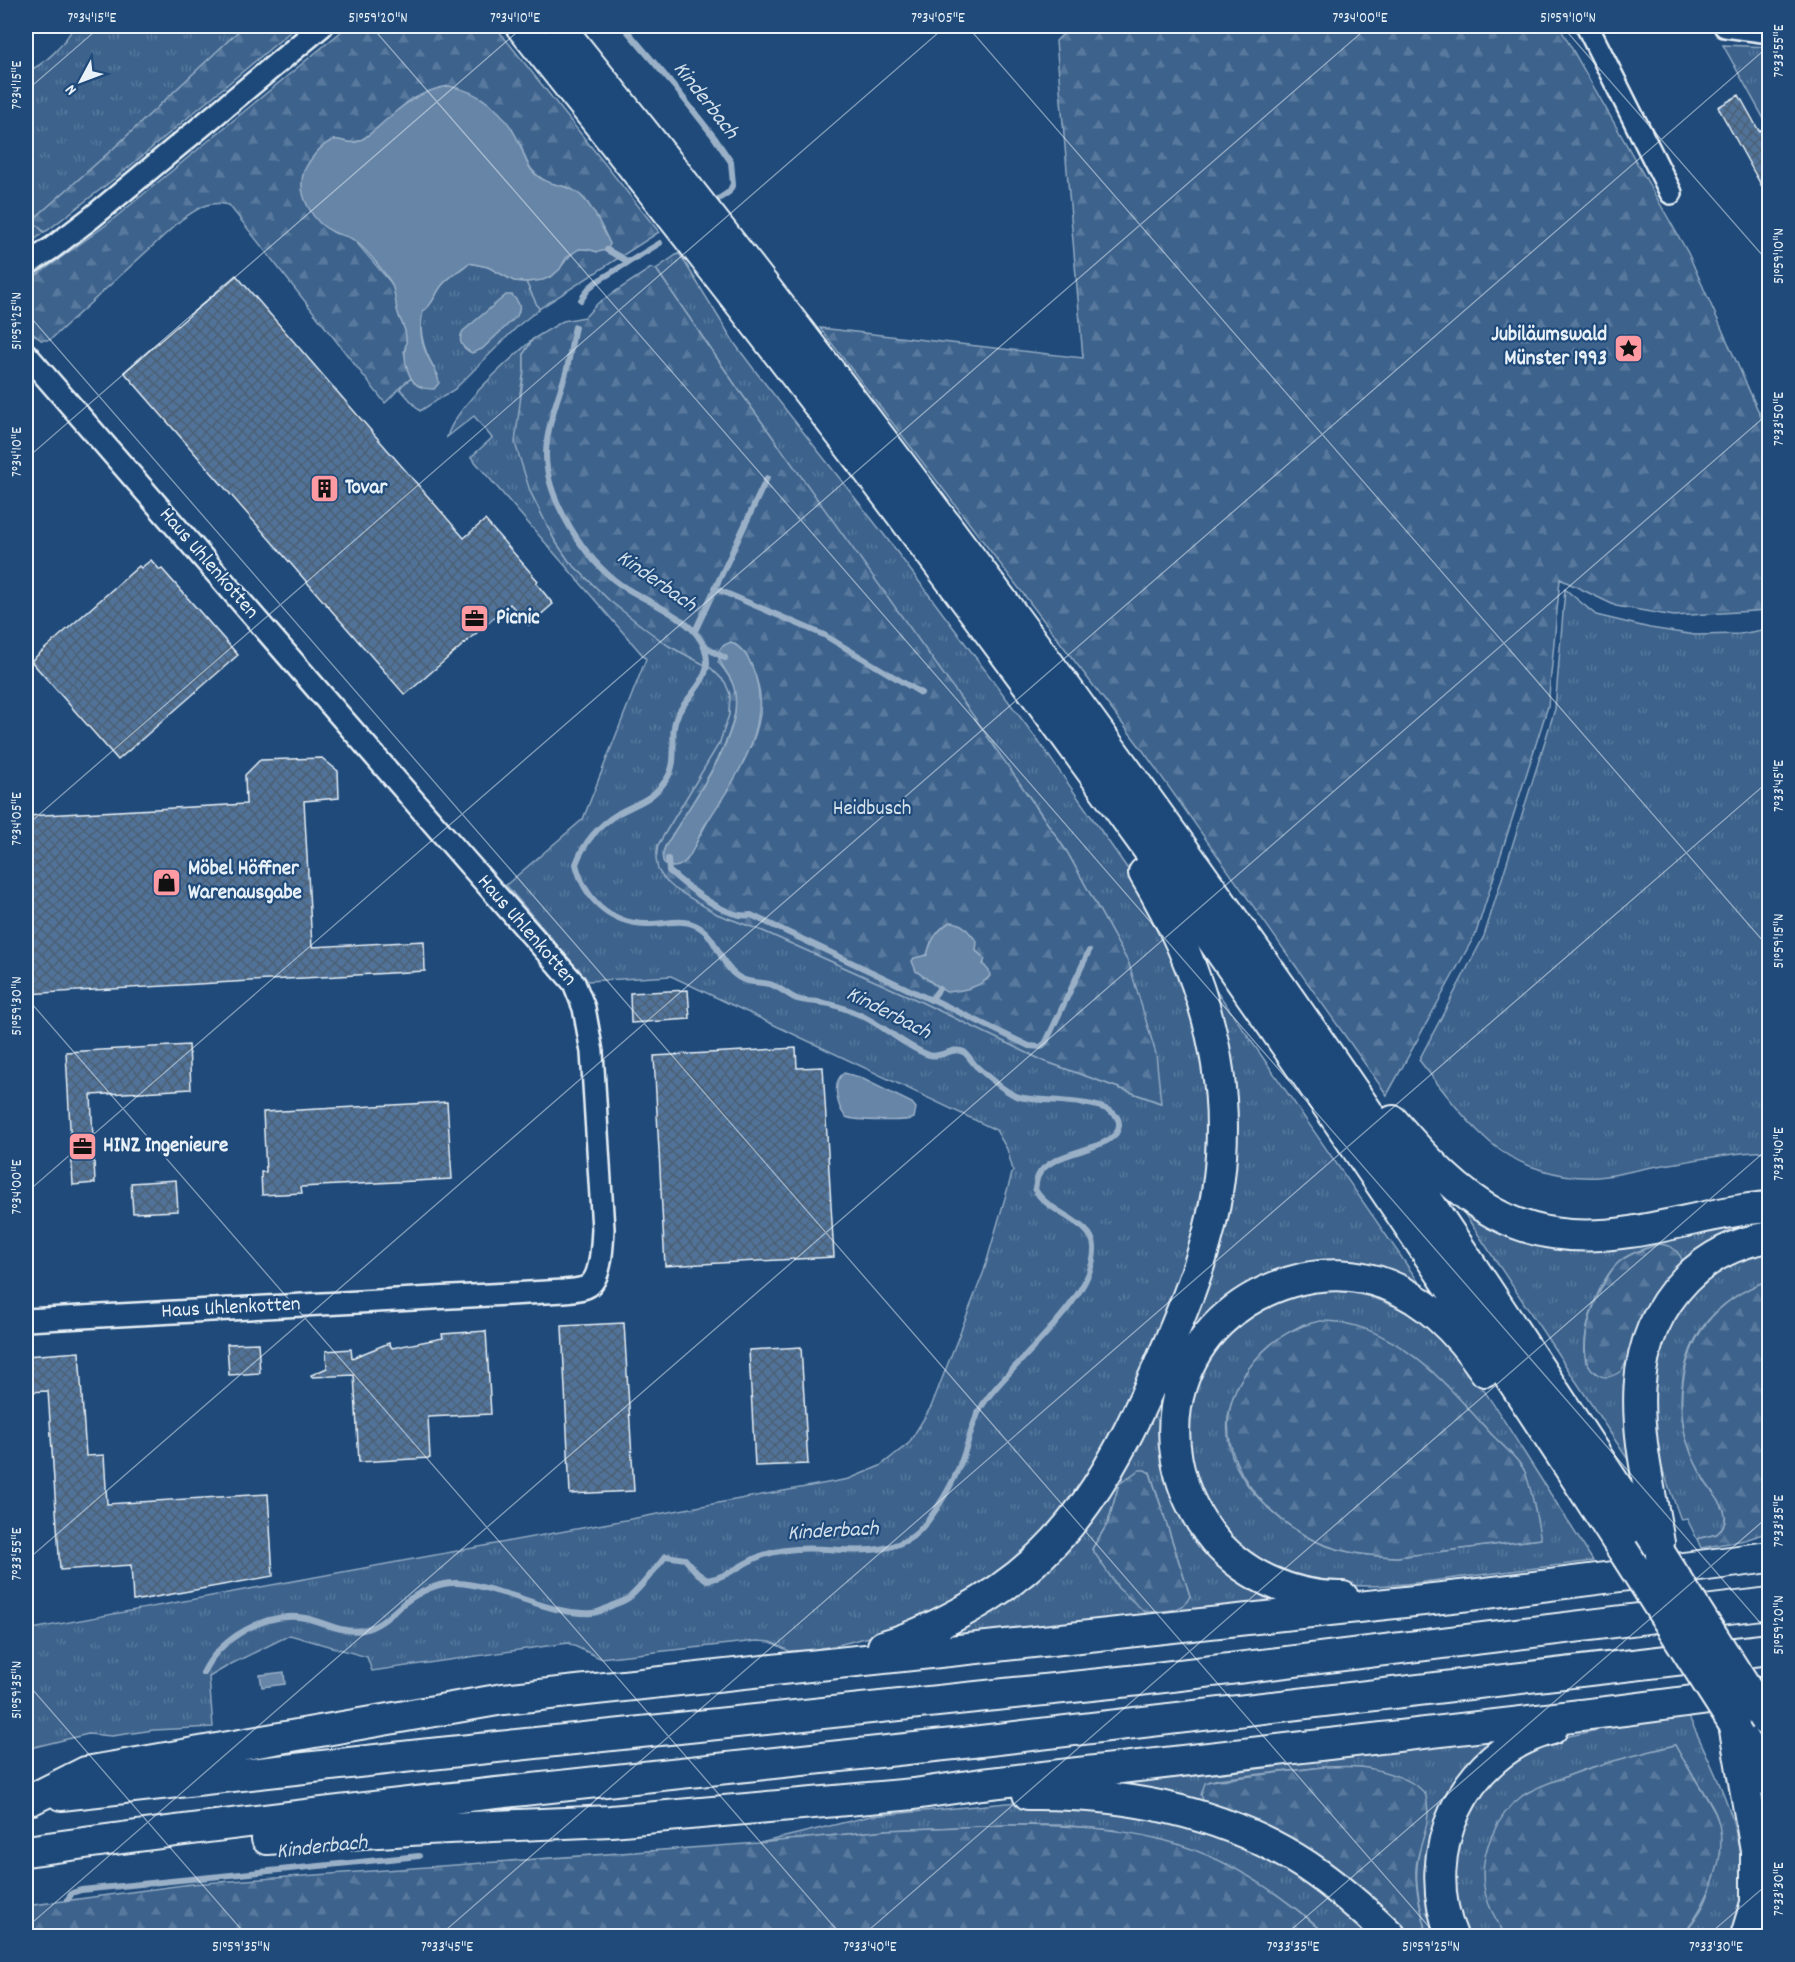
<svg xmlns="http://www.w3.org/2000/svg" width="1795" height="1962" viewBox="0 0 1795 1962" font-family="Dekko,sans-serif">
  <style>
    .grass { fill: url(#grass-tufts); stroke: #92aac2; stroke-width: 1.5; fill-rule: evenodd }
    .forest { fill: url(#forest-firs); stroke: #92aac2; stroke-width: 1.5; fill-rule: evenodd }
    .water { fill: #6685a7; stroke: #9ab0c7; stroke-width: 1.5 }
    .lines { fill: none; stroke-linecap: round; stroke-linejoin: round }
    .stream { stroke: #9ab0c7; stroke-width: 6 }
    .building { fill: url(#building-cross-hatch); stroke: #e8f1f8; stroke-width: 1.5 }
    .minor-casing { stroke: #e8f1f8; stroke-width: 26 }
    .highway-casing { stroke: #e8f1f8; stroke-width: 34 }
    .minor { stroke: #1f4a7a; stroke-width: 21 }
    .highway { stroke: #1f4a7a; stroke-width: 30 }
    .highway-bridge-casing { stroke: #e8f1f8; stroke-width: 34; stroke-linecap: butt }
    .highway-bridge { stroke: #1f4a7a; stroke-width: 30 }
    .ticks { fill: none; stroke: #e8f1f8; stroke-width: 1.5; stroke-opacity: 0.45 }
    .labels { text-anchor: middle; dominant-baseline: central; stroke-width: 4.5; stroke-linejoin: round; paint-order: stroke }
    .poi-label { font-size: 21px; font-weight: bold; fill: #e8f1f8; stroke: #1f4a7a; text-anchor: start }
    .street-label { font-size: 21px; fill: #e8f1f8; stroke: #1f4a7a }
    .park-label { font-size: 21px; fill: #d7e3ed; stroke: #1f4a7a }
    .water-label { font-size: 22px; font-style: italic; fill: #d4e1ec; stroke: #1f4a7a }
    .neatline { fill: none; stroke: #e8f1f8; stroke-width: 2 }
    .ticks-label { font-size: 15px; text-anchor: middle; fill: #e8f1f8 }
  </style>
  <defs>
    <pattern id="grass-tufts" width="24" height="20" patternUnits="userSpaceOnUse" patternTransform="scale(1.5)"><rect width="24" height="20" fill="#3c628c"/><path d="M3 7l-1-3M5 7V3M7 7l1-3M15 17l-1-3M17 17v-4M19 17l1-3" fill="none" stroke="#58799d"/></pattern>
    <pattern id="forest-firs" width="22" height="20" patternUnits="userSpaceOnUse" patternTransform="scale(1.5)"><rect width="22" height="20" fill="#3c628c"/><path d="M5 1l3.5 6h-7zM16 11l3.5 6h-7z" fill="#58799d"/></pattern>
    <pattern id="building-cross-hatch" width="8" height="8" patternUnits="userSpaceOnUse" patternTransform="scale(1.5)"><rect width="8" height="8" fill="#517399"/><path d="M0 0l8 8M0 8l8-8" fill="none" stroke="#4c5e72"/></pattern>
  </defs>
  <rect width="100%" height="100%" fill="#1f4a7a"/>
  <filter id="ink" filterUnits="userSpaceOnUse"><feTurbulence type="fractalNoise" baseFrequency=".0167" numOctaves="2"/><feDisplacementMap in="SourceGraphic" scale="12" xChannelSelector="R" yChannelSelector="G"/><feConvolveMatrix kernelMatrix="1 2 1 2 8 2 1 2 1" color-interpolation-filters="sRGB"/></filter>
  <g filter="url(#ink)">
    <path class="grass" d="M74,26H244L114,148L35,218L36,224L44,232L26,247V148L33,139L34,133L26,92V72C46,64 64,45 74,26Z
      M1723,45L1769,47V128Z
      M679,253L735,344L756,372L885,536L1044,749L1134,878L1171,947L1200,1040L1208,1104L1203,1184L1189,1249L1178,1282L1145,1360L1095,1465L1058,1518L1009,1566L951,1604L885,1633L838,1645L810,1650L789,1651L771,1642L757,1641L600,1658L568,1643L372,1671L367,1657L290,1635L231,1664L209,1677L213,1727L154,1730L112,1736L88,1734L26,1749V1630L849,1479L880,1466L909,1443L931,1407L984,1271L1013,1170L1007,1149L996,1130L671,976L588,981L506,885L583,819L646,659L471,457L492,438L474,416L447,437C456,405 508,362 533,339L524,353V371L520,393L530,491L554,539L569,561L610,601L669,646L711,668L725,682L730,694L729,715L720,742L658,845L717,914L763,931L915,999L1044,1061L1160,1103L1129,964L1067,852L1033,802L736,386L656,269Z
      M469,263L488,267L514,281L526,282L539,309L519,325L455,389L420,411L400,389L403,383L412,378L414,383L438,375C426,355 417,334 423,311C433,305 435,293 443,284C450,276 461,270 469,263Z
      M1565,589L1596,615L1650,628L1695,635L1740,634L1769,629V1151C1728,1153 1688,1161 1647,1168C1631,1171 1614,1176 1598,1177C1562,1179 1518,1167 1491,1143C1463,1119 1442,1089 1419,1060L1484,936L1555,709Z
      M1209,980L1420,1284L1419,1287L1372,1271L1208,1320L1173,1485L1293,1599L919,1639L1047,1557L1207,1270ZM1150,1472L1190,1596L1092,1549L1108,1523L1119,1484L1131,1476Z
      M1464,1213L1492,1228L1769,1215L1770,1226L1684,1265L1659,1244C1648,1248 1634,1251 1624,1258C1598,1277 1580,1332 1586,1363L1629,1357L1632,1462L1629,1461Z
      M1769,1250V1280C1750,1288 1730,1298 1715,1313C1680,1346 1673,1407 1690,1450C1694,1462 1700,1472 1706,1483C1712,1492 1723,1503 1725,1514C1726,1522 1722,1529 1717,1534L1697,1539L1687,1519L1681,1520L1658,1457L1649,1396L1661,1338L1688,1294L1722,1267Z
      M1337,1291C1431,1298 1477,1378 1522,1449C1546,1487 1570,1524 1593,1561C1550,1566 1506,1572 1463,1577C1409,1584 1354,1593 1301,1577C1134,1526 1160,1292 1337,1291ZM1304,1324L1390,1341L1428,1369L1462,1402L1524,1470L1531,1495L1540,1539L1397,1557C1366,1556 1331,1552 1304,1535C1274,1517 1239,1485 1230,1449C1217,1393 1258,1347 1304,1324Z
      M1689,1717C1715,1773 1748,1833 1741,1897C1740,1910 1734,1924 1729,1936H1682C1691,1924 1702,1912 1707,1898C1716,1875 1725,1835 1715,1812C1703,1789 1687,1768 1675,1745L1586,1769L1550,1783L1523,1796L1511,1808L1493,1834L1490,1907L1506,1936H1465L1460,1922L1453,1877L1462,1826L1491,1780L1519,1756L1555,1739L1611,1727Z
      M1494,1737L1497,1742L1475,1763L1441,1936H1428C1414,1887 1412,1870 1427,1819L1406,1780L1360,1767H1323L1218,1779L1211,1781L1205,1804L1105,1782Z
      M1018,1802L1091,1804L1213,1833L1284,1868L1323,1896L1370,1936H1328L1307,1917L1262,1886L1114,1830L1060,1825H1009L887,1830L760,1843L871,1816Z"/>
    <path class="forest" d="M244,26H297L123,172L48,230L44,232L36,224L35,218L114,148Z
      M348,26H495L659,232L539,309L526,282C539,281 552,279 560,268C574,252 573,244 598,252L610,244C602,229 584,196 569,188C565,186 559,186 555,185C535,178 526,166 521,145L412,98C397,110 376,133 361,140C346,148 341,134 326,144L335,233L348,236L356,242L392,284L397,296L399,316L406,331L407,341L404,352L412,378C401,384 394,395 385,403L229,205C207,200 199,208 181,220L50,340H41L26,328V283L106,225Z
      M1071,26H1559L1688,253L1769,435V610L1674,616L1616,606L1560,579L1548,706L1476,933L1387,1095L1144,752L820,328L1083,358L1056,41Z
      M651,268L656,269L736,386L972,714L1067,852L1129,964L1156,1054L1161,1103L1044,1061L915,999L763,931L717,914L675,889L665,880L658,870L656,859L658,845L720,742L729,715L730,694L725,682L711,668L669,646L647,630L610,601L569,561L554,539L530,491L515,443L524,371V353L533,339L563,321L585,317L598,303ZM731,642C743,648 749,658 753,670C759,684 762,700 760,715C755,748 735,776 718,803C707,822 697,841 687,860L667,866C661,860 662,856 665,847C686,810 745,732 735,690C732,679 725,670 718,662ZM971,934L976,951L982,956L988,979C978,986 952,993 940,989C937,988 921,974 916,971L921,957L927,955L931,942Z
      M1659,1244C1673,1245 1680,1252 1684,1265L1621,1371C1612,1377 1605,1380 1596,1373C1569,1356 1599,1282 1617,1264C1629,1253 1645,1249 1659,1244Z
      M1769,1280V1532L1745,1540L1701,1548L1697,1539L1717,1534C1722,1529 1727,1522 1725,1514C1723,1503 1712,1492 1706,1483C1700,1472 1694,1462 1690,1450C1682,1431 1681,1412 1682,1392C1686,1335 1717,1299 1769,1280Z
      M1320,1321C1393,1320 1447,1384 1491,1434C1501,1444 1520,1460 1525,1472C1533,1493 1536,1517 1541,1539L1397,1557C1366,1556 1332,1552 1304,1535C1245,1500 1201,1432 1249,1368C1267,1343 1291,1327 1320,1321Z
      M1139,1470H1145L1150,1473L1190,1596C1183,1613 1162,1611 1145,1612L1118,1588L1092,1549L1108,1523L1119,1484Z
      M1675,1745C1687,1768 1703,1789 1715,1813C1733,1852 1706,1905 1682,1936H1506C1497,1921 1486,1904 1484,1886C1479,1854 1496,1816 1522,1796C1533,1789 1548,1783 1560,1779C1597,1764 1636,1755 1675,1745Z
      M1323,1767C1335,1767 1347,1766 1360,1767C1377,1769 1418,1779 1426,1796C1427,1799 1427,1806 1428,1810C1429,1830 1417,1849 1416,1869C1415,1892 1422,1914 1428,1936H1401L1205,1804L1201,1795L1205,1783L1211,1781Z
      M1009,1825C1061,1825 1113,1827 1163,1840C1225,1856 1282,1894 1328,1936H26V1906L191,1884L759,1843L887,1830Z"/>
    <path class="water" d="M449,86C482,92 507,113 520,145C525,155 525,164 534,173C544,184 559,184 571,189C589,196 602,227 610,244L607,250L598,252L587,249H579L566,258L560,269L552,276L543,280L526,282L514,281L488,267L469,263C461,269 450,276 443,284C435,293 433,305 423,311C419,326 421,343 428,357C433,367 438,373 439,383L434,389C430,389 424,389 421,387C409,383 404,362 405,351C405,347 407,343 406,338C406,329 402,324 399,316C394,305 397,293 390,281C381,268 367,250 354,240C347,235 340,236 333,232C313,223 296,194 304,171C309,160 320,146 331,141C339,136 349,147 361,140C370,135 378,127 386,120C405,103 423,90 449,86Z
      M26,92C31,107 42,137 27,148Z
      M506,295H512C519,302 522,307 517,316L482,349L472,353C462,348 457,341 463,331Z
      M731,642C742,648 749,657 753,669C775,726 735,779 705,825C697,837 691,866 674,867C661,867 661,857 665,847C687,809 728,756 735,713C736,703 736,691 732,682C726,668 705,651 731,642Z
      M950,922C965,922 968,933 977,941L976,951L985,959L983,964L989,971L990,976C980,988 961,991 946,992L916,971L912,961L914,958L927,955C931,940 937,930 950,922Z
      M844,1073L859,1077L912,1103L916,1108L914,1118C907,1122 855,1121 846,1117C837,1107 831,1082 844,1073Z
      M284,1672L285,1684L262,1687L260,1675Z"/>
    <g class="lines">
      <path class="stream" d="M623,26L674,86L714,137L731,162L733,184L729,192L717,200
        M607,250L629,262
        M581,300L589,288L596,282L660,243
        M714,588L824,635L921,693
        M695,631L767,478
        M704,644L710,650L725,658
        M668,859L669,871C686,886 727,920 751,915L931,1000L939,989
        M932,999L1029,1046L1041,1047L1046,1042L1089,951
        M203,1673C220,1638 266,1611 305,1618C324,1622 342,1634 363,1630C381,1626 391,1614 404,1603C418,1593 437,1583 454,1583C470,1582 488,1589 503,1593C532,1601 562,1615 592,1613C599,1613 607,1608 613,1605C619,1603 625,1601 630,1597C643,1585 654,1570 666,1556L685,1559L697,1573L707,1580C725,1578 740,1565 756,1558C767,1553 784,1550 796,1549C834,1546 871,1559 907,1540C927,1530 951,1487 959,1467C969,1445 971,1420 986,1400C1014,1361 1097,1297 1094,1247C1093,1221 1046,1213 1035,1189C1036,1185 1036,1180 1038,1176C1051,1148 1118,1152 1119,1125C1121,1095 1033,1104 1016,1096C1001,1089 987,1076 976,1066C972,1062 968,1055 964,1052C953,1046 940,1059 929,1055C903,1046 884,1025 858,1014C848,1010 835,1004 824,1003C815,1001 806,1002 797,999C787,995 779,986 769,984C760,982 750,983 742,979C719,969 719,935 695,925C679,918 662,925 646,924C609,923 584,898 576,864C584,842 599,825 619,813C639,802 652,800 666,780C681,759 667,735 678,714C686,698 706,683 707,664C708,621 650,605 621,585C585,560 546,499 546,455C546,429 557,400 565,376C570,360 571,343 575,327
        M68,1899L72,1893L81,1890L419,1856"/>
    </g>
    <path class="building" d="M1739,95L1759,131L1763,129L1770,142V201L1718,107Z
      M236,275L464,538L485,520L538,581L536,583L553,604L529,625L510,604L405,695L124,372Z
      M151,560L160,570L162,569L238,655L118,760L31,661L139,566L141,568Z
      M322,758L338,771L339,798L304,801L312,947L424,941L425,971L26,994V816L246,804L245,775L260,760Z
      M688,990L690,1019L631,1023L630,993Z
      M189,1045L191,1089L91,1095L95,1183L73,1185L66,1052Z
      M796,1048L797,1068L823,1067L834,1257L665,1266L654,1056Z
      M447,1102L452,1179L301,1187L302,1193L262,1195L261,1172H266L263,1112Z
      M176,1180L178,1211L133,1213L131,1183Z
      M624,1323L634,1491L570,1494L562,1326Z
      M486,1331L491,1414L428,1417L430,1458L359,1462L354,1375L312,1377L311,1375L327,1368L326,1351L351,1349L352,1358L389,1343L392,1348L443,1338L442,1334Z
      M258,1343L260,1373L229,1375L227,1344Z
      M801,1347L808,1464L755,1466L749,1350Z
      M79,1352L86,1456L104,1455L107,1504L268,1494L273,1576L133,1601L131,1565L60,1570L48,1391L26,1392V1356Z"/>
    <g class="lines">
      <defs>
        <path id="minor" d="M1587,26L1671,193
          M1725,26L1770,32
          M26,265L52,248L91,218L322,26
          M26,354L467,862L574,983L584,1008L592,1052L603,1229C602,1244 602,1277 588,1286C582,1290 572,1290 564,1291L26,1320"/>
        <path id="highway" d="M521,26C734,291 941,562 1140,838C1307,1071 1467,1309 1623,1550
          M559,26C826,358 1081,700 1325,1050C1440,1216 1551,1385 1661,1555
          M1393,1121C1463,1203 1516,1249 1630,1232C1677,1225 1723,1210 1770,1207
          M1659,1543C1644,1451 1612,1355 1686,1279C1709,1256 1737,1242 1770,1237
          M1343,1597C1292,1598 1239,1574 1209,1533C1140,1439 1177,1316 1290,1282C1321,1272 1357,1273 1388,1285C1429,1301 1461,1336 1485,1371
          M883,1646C910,1639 936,1626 960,1613C1072,1555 1117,1463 1165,1352C1192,1290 1217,1225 1221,1156C1228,1055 1196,959 1144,873
          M1734,1724L1756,1850V1903L1746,1936
          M1742,1737L1770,1781
          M1028,1794C1126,1793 1224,1811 1307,1866C1338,1887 1365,1911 1391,1936
          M61,1795L421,1755L1139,1680L1770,1603
          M32,1799L86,1772L503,1699L1470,1595L1770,1557
          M267,1839L426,1829L611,1821L914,1794L982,1784L1624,1710L1770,1691
          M26,1851C340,1807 656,1776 972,1742C1238,1713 1504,1681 1770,1649
          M1452,1936C1417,1854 1463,1751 1552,1729"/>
      </defs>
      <use href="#minor" class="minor-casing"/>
      <use href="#highway" class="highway-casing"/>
      <use href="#minor" class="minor"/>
      <use href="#highway" class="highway"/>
      <defs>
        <path id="highway-bridge" d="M1623,1550L1734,1724
          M1661,1555L1766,1720"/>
      </defs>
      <use href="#highway-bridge" class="highway-bridge-casing"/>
      <use href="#highway-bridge" class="highway-bridge"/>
    </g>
  </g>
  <path class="ticks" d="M371,26L1770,1634M967,26L1770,949M1562,26L1770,264M26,91L101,26M26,312L1437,1936M26,459L524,26M26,826L946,26M26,997L842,1936M26,1193L1369,26M26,1561L1770,45M26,1682L247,1936M26,1928L1770,412M439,1936L1770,780M862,1936L1770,1147M1284,1936L1770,1515M1707,1936L1770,1882"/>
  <defs>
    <symbol id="sight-square" viewBox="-11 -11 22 22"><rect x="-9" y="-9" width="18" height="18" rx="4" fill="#ff9aa2" stroke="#1f4a7a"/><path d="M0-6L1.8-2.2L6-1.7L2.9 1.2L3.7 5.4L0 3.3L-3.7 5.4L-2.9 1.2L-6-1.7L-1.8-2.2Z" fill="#111"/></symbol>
    <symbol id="building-square" viewBox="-11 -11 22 22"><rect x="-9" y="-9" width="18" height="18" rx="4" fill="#ff9aa2" stroke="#1f4a7a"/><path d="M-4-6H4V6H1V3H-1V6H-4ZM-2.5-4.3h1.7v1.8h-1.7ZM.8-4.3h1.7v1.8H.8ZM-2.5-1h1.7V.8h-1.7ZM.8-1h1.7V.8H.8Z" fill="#111"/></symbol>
    <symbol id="office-square" viewBox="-11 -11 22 22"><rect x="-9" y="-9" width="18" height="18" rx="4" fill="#ff9aa2" stroke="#1f4a7a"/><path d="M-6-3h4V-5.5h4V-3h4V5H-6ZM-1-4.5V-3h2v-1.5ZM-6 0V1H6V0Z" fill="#111"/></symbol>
    <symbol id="shop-square" viewBox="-11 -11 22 22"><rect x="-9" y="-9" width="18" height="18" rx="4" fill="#ff9aa2" stroke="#1f4a7a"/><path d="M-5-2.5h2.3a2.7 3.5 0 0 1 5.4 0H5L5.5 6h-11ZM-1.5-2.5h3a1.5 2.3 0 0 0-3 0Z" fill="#111"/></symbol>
  </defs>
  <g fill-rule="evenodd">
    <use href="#sight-square" x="1612" y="332" width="33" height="33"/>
    <use href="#building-square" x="308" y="472" width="33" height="33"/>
    <use href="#office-square" x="458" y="602" width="33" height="33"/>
    <use href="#shop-square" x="150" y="866" width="33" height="33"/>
    <use href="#office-square" x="66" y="1130" width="33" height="33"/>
  </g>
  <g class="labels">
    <g class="poi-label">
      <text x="1607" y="336" text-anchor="end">Jubiläumswald<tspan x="1607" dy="24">Münster 1993</tspan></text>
      <text x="345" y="489">Tovar</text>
      <text x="496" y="619">Picnic</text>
      <text x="188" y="870">Möbel Höffner<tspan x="188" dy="24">Warenausgabe</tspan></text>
      <text x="103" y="1147">HINZ Ingenieure</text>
    </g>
    <g class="street-label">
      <text transform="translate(208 564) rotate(49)">Haus Uhlenkotten</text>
      <text transform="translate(526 931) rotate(49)">Haus Uhlenkotten</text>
      <text transform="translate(231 1309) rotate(-3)">Haus Uhlenkotten</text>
    </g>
    <g class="park-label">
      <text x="872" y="810">Heidbusch</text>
    </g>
    <g class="water-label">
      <text transform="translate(705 101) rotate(52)">Kinderbach</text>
      <text transform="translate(656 582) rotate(35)">Kinderbach</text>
      <text transform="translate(888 1014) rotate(27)">Kinderbach</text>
      <text transform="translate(833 1532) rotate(-3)">Kinderbach</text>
      <text transform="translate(322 1848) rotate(-6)">Kinderbach</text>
    </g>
  </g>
  <rect width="1795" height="1962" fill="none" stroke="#1f4a7a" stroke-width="66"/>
  <g transform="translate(81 81) rotate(229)" stroke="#1f4a7a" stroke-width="4.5" paint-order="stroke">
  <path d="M0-4.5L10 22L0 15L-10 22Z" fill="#e8f1f8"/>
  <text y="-9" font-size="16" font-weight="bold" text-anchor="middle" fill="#e8f1f8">N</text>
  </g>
  <rect x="33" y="33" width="1729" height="1896" class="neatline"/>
  <g class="ticks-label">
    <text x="92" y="22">7°34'15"E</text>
    <text x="378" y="22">51°59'20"N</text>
    <text x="515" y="22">7°34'10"E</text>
    <text x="938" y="22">7°34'05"E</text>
    <text x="1360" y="22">7°34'00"E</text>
    <text x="1568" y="22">51°59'10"N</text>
    <text transform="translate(1778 51) rotate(-90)" y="5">7°33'55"E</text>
    <text transform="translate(16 85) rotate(-90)" y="5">7°34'15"E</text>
    <text transform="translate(1778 256) rotate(-90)" y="5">51°59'10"N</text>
    <text transform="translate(16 321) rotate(-90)" y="5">51°59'25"N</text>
    <text transform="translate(1778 419) rotate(-90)" y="5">7°33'50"E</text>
    <text transform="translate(16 452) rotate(-90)" y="5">7°34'10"E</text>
    <text transform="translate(1778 786) rotate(-90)" y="5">7°33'45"E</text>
    <text transform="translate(16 819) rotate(-90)" y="5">7°34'05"E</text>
    <text transform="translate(1778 941) rotate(-90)" y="5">51°59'15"N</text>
    <text transform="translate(16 1006) rotate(-90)" y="5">51°59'30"N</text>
    <text transform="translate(1778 1154) rotate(-90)" y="5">7°33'40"E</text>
    <text transform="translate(16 1187) rotate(-90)" y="5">7°34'00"E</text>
    <text transform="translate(1778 1521) rotate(-90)" y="5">7°33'35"E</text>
    <text transform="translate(16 1554) rotate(-90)" y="5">7°33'55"E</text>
    <text transform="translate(1778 1625) rotate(-90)" y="5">51°59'20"N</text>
    <text transform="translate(16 1690) rotate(-90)" y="5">51°59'35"N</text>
    <text transform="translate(1778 1889) rotate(-90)" y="5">7°33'30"E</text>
    <text x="241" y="1951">51°59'35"N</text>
    <text x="447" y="1951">7°33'45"E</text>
    <text x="870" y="1951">7°33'40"E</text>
    <text x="1293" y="1951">7°33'35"E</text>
    <text x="1431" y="1951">51°59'25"N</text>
    <text x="1716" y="1951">7°33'30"E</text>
  </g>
</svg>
